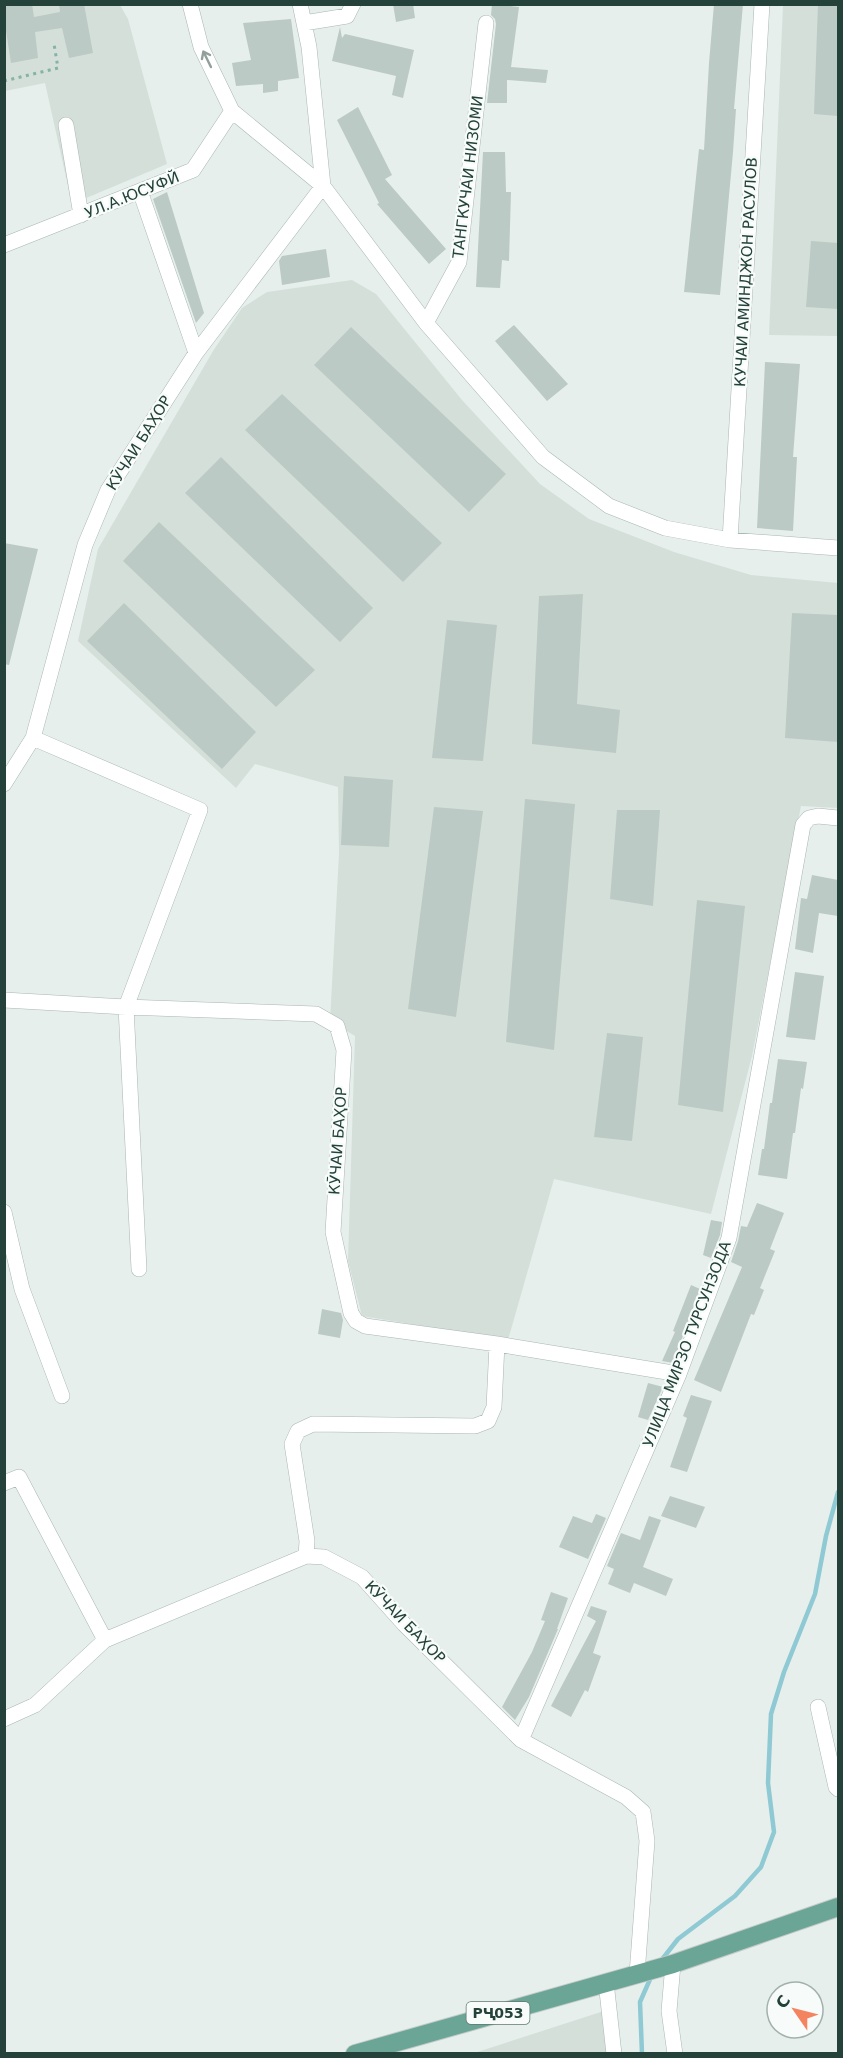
<svg xmlns="http://www.w3.org/2000/svg" width="843" height="2058" viewBox="0 0 843 2058" font-family="'DejaVu Sans',sans-serif">
  <style>
    .built { fill: #d4dfda }
    .lines { fill: none; stroke-linecap: round; stroke-linejoin: round }
    .stream { stroke: #8ec9d4; stroke-width: 4.5 }
    .building { fill: #bbcac4 }
    .minor-casing { stroke: #a8b8b2; stroke-width: 16 }
    .major-casing { stroke: #c2cac8; stroke-width: 20 }
    .path { stroke: #86b3a5; stroke-width: 3; stroke-dasharray: 3 4.5; stroke-linecap: butt }
    .minor { stroke: #fff; stroke-width: 15 }
    .major { stroke: #6aa596; stroke-width: 18 }
    .oneway { stroke: #92a09c }
    .labels { text-anchor: middle; dominant-baseline: central; stroke-width: 4.5; stroke-linejoin: round; paint-order: stroke }
    .shield { fill: #f7fbf9; stroke: #637a73; stroke-width: 1.5 }
    .shield-label { font-size: 14px; font-weight: bold; fill: #24423a }
    .street-label { font-size: 15px; fill: #24423a; stroke: #f7fbf9 }
  </style>
  <rect width="100%" height="100%" fill="#e6efeb"/>
  <path class="built" d="M5,5H120L128,19L167,164L72,204L45,83L5,91Z
    M783,5H838V336L769,335Z
    M352,280L376,294L462,400L540,484L589,519L674,552L751,575L838,583V808L801,806L752,1056L711,1214L554,1179L508,1340L362,1316L348,1261L355,1036L330,1021L339,854L338,787L255,764L236,788L78,641L98,549L213,351L242,308L267,292Z
    M607,2010L616,2054H471Z"/>
  <g class="lines">
    <path class="stream" d="M660,1962L678,1939L735,1896L761,1867L774,1832L768,1783L771,1714L784,1672L815,1594L826,1536L838,1492
      M642,2054L640,2002L651,1977"/>
  </g>
  <path class="building" d="M4,4H32L34,17L60,12L59,4H84L93,53L69,58L62,28L35,32L38,58L11,63L4,18Z
    M393,4H413L415,18L396,22Z
    M492,4L519,7L511,67L548,70L546,83L507,80V103H487L496,24L495,19L491,15Z
    M714,4H743L734,109H736L733,152L720,295L684,292L699,149L704,150L709,63Z
    M818,4H838V116L814,114Z
    M291,19L299,78L278,81V91L263,93V84L236,86L232,63L251,60L243,23Z
    M340,27L342,38L345,34L414,50L403,98L392,95L396,76L332,61Z
    M358,107L392,175L385,179L446,249L429,264L377,204L379,203L337,120Z
    M483,152H505L506,192H511L509,261L502,260L500,288L476,287Z
    M167,192L204,313L196,323L153,199Z
    M811,241L838,243V309L806,307Z
    M326,249L330,277L282,285L279,261L282,256Z
    M514,325L568,384L547,401L495,341Z
    M351,327L506,474L469,512L314,365Z
    M765,362L800,364L793,457H797L793,531L757,528Z
    M282,394L442,543L403,582L245,430Z
    M221,457L373,608L340,642L185,493Z
    M159,522L315,670L276,707L123,561Z
    M4,543L38,549L9,665L4,664Z
    M583,594L577,704L620,710L616,753L532,744L539,596Z
    M124,603L256,732L222,769L87,641Z
    M792,613L838,615V742L785,738Z
    M447,620L497,625L483,761L432,758Z
    M344,776L393,780L389,847L341,845Z
    M525,799L575,804L554,1050L506,1042Z
    M434,807L483,811L456,1017L408,1009Z
    M617,810H660L653,906L610,899Z
    M812,875L838,880V916L819,913L813,953L795,949L801,898L807,899Z
    M697,900L745,906L723,1112L678,1105Z
    M795,972L824,976L815,1040L786,1037Z
    M607,1033L643,1037L632,1141L594,1137Z
    M778,1059L807,1062L803,1089L801,1088L795,1133H793L787,1179L758,1175L762,1149H764L770,1103H772Z
    M757,1203L784,1213L770,1249L775,1251L760,1288L764,1290L754,1315L751,1314L721,1392L694,1380L742,1267L731,1262L738,1241L741,1226L747,1227Z
    M711,1220L722,1222L720,1235L711,1258L703,1255Z
    M691,1285L700,1289L673,1363L662,1361L675,1332L673,1331Z
    M322,1309L341,1313L343,1320L340,1338L318,1334Z
    M648,1383L663,1387L648,1420L638,1417Z
    M691,1395L712,1401L687,1472L670,1467L687,1418L683,1416Z
    M670,1496L705,1507L696,1528L661,1516Z
    M596,1514L606,1518L588,1559L559,1547L573,1516L592,1523Z
    M649,1516L661,1520L643,1567L673,1579L666,1596L634,1583L630,1593L608,1584L614,1569L607,1566L621,1533L640,1540Z
    M551,1592L568,1598L557,1629H558L529,1697L515,1720L502,1707L532,1652L545,1621L541,1620Z
    M591,1606L607,1611L593,1653L601,1656L588,1692L585,1690L571,1717L551,1706L596,1621L587,1616Z"/>
  <g class="lines">
    <defs>
      <path id="minor" d="M190,4L201,47L232,111L323,186L426,323L543,457L609,506L665,528L730,540L838,548
        M304,23L347,16L353,4
        M66,125L81,215
        M140,191L196,353
        M4,245L193,170L232,111
        M426,323L459,262L486,23
        M730,540L762,4
        M33,738L200,810L126,1007L139,1269
        M4,784L33,738L85,545L108,490L196,353L323,186L309,47L300,4
        M4,1000L126,1007L316,1014L337,1026L344,1050L333,1232L351,1313L356,1321L365,1326L497,1344L679,1374
        M4,1212L22,1289L62,1396
        M4,1483L19,1477L105,1640
        M306,1556L307,1541L292,1444L298,1431L313,1424L475,1426L488,1421L494,1407L497,1344
        M818,1707L836,1787L838,1789
        M4,1719L35,1705L105,1640L306,1556L324,1557L362,1577L404,1624L521,1740L626,1797L643,1812L647,1841L637,1974
        M521,1740L679,1374L729,1238L803,825L809,818L818,816L838,818
        M673,1964L669,2011L675,2054
        M606,1982L614,2054"/>
      <path id="major" d="M355,2054L673,1964L838,1907"/>
    </defs>
    <use href="#minor" class="minor-casing"/>
    <use href="#major" class="major-casing"/>
    <path class="path" d="M4,81L58,68L54,44"/>
    <use href="#minor" class="minor"/>
    <use href="#major" class="major"/>
  </g>
  <defs><path id="oneway-shaft" d="M-6 0H5M1.5-3L5.5 0L1.5 3" fill="none" stroke-width="1.6" stroke-linecap="round" stroke-linejoin="round" transform="scale(1.5)"/></defs>
  <use class="oneway" href="#oneway-shaft" transform="translate(207 59) rotate(-116)"/>
  <g class="labels">
    <rect class="shield" x="466.5" y="2002" width="63" height="22" rx="4.5"/>
    <g class="shield-label">
      <text x="498" y="2013">РҶ053</text>
    </g>
    <g class="street-label">
      <text transform="translate(468 177) rotate(-83)">ТАНГКУЧАИ НИЗОМИ</text>
      <text transform="translate(132 195) rotate(-22)">УЛ.А.ЮСУФЙ</text>
      <text transform="translate(746 272) rotate(-87)">КУЧАИ АМИНДЖОН РАСУЛОВ</text>
      <text transform="translate(139 443) rotate(-58)">КӮЧАИ БАҲОР</text>
      <text transform="translate(338 1141) rotate(-86)">КӮЧАИ БАҲОР</text>
      <text transform="translate(687 1344) rotate(-69)">УЛИЦА МИРЗО ТУРСУНЗОДА</text>
      <text transform="translate(405 1622) rotate(46)">КӮЧАИ БАҲОР</text>
    </g>
  </g>
  <rect width="843" height="2058" fill="none" stroke="#24423a" stroke-width="12"/>
  <g transform="translate(795 2010) rotate(305)"><circle r="28" fill="#f7fbf9" stroke="#a3b1ad" stroke-width="1.5"/>
  <path d="M0-4.5L10 22L0 15L-10 22Z" fill="#f4845f"/>
  <text y="-9" font-size="16" font-weight="bold" text-anchor="middle" fill="#24423a">С</text>
  </g>
</svg>
